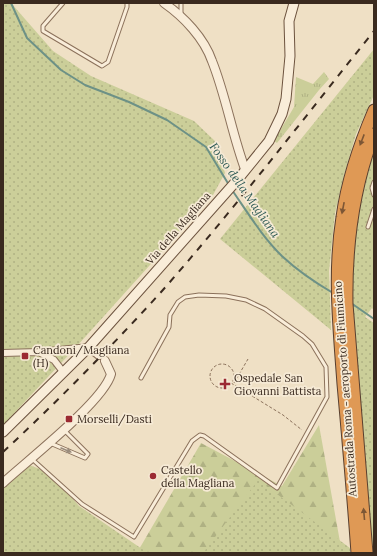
<svg xmlns="http://www.w3.org/2000/svg" width="377" height="556" viewBox="0 0 377 556" font-family="Lora,serif">
  <style>
    .grass { fill: url(#grass-tufts) }
    .forest { fill: url(#forest-firs) }
    .park { fill: url(#park-dots) }
    .lines { fill: none; stroke-linecap: round; stroke-linejoin: round }
    .stream { stroke: #6d9186; stroke-width: 2 }
    .service-casing { stroke: #8b715b; stroke-width: 5 }
    .minor-casing { stroke: #8b715b; stroke-width: 8 }
    .tertiary-casing { stroke: #8b715b; stroke-width: 10 }
    .secondary-casing { stroke: #6c523e; stroke-width: 11 }
    .motorway-casing { stroke: #583f2f; stroke-width: 13 }
    .path { stroke: #8b715b; stroke-width: 1; stroke-dasharray: 3 2; stroke-linecap: butt }
    .service { stroke: #f9edd9; stroke-width: 3 }
    .minor { stroke: #f9edd9; stroke-width: 6 }
    .tertiary { stroke: #f9edd9; stroke-width: 8 }
    .secondary { stroke: #f9edd9; stroke-width: 9 }
    .motorway { stroke: #df9955; stroke-width: 11 }
    .rail { stroke: #3a2a1f; stroke-width: 2; stroke-dasharray: 7 7; stroke-linecap: butt }
    .oneway { fill: #7c5635 }
    .oneway2 { fill: #9a8c7c }
    .poi-dot { fill: #9b2a32; stroke: #f6ead5; stroke-width: 1.5 }
    .labels { text-anchor: middle; dominant-baseline: central; stroke-width: 3.5; stroke-linejoin: round; paint-order: stroke }
    .street-label { font-size: 11px; fill: #3a2a1f; stroke: #f6ead5 }
    .poi-label { font-size: 11px; fill: #3a2a1f; stroke: #f6ead5; text-anchor: start }
    .water-label { font-size: 12px; font-style: italic; fill: #2e5a55; stroke: #f6ead5 }
  </style>
  <defs>
    <pattern id="grass-tufts" width="24" height="20" patternUnits="userSpaceOnUse"><rect width="24" height="20" fill="#cbce99"/><path d="M3 7l-1-3M5 7V3M7 7l1-3M15 17l-1-3M17 17v-4M19 17l1-3" fill="none" stroke="#afb183"/></pattern>
    <pattern id="forest-firs" width="22" height="20" patternUnits="userSpaceOnUse"><rect width="22" height="20" fill="#cbce99"/><path d="M5 1l3.5 6h-7zM16 11l3.5 6h-7z" fill="#afb183"/></pattern>
    <pattern id="park-dots" width="8" height="8" patternUnits="userSpaceOnUse"><rect width="8" height="8" fill="#cbce99"/><path d="M2 2h.1M6 6h.1" fill="none" stroke="#afb183" stroke-width="1.8" stroke-linecap="round"/></pattern>
  </defs>
  <rect width="100%" height="100%" fill="#efe0c5"/>
  <path class="grass" d="M324,72L329,79L319,90L277,143L274,141L294,107L296,77L313,84Z"/>
  <path class="forest" d="M319,425L342,553H140L138,551L201,443L282,486Z"/>
  <path class="park" d="M3,3H11L53,51L91,76L194,121L216,142L225,173L213,195L77,346L3,425Z
    M374,49V95L356,134L344,175L335,213L329,271L331,330L220,239Z
    M374,151V311L372,308L365,317L374,323V553H372L351,290C353,242 360,197 374,151Z
    M29,465L40,469L68,493L79,506L148,553H3V487Z
    M258,480L350,548V553H203Z"/>
  <g class="lines">
    <path class="stream" d="M11,3L27,38L61,70L85,85L129,102L167,120L206,147L229,185
      M232,190C248,213 263,238 283,257C298,271 316,283 333,293
      M351,303L374,319"/>
    <defs>
      <path id="service" d="M63,3L43,26V31L102,66L108,62L127,7V3
        M181,15V3
        M374,182L372,188L374,195
        M368,227L374,209
        M50,443L85,458L88,454L64,430
        M32,459L82,504L134,537L192,441L200,435L204,436L277,488L327,397L326,367L312,344L303,336L265,309L246,300L226,296L199,295L185,297L178,302L170,315L169,327L141,378"/>
      <path id="minor" d="M39,352L54,360L64,373
        M3,353L39,352L89,347"/>
      <path id="tertiary" d="M164,3C184,17 204,38 212,61C226,96 232,134 245,169
        M89,347L99,355
        M3,483C27,461 104,401 111,374L105,361"/>
      <path id="secondary" d="M3,432L89,347L239,178L269,141L282,114L286,99L290,56L289,21L294,3"/>
      <path id="motorway" d="M357,553C353,497 348,440 343,384C339,328 333,273 342,217C347,180 359,145 374,110
        M367,553L347,304C346,245 353,189 374,134"/>
    </defs>
    <use href="#service" class="service-casing"/>
    <use href="#minor" class="minor-casing"/>
    <use href="#tertiary" class="tertiary-casing"/>
    <use href="#secondary" class="secondary-casing"/>
    <use href="#motorway" class="motorway-casing"/>
    <path class="path" d="M210 376a12 12 0 1 1 24 0a12 12 0 1 1-24 0Z
      M231,383L283,415L302,430
      M234,383L248,359"/>
    <use href="#service" class="service"/>
    <use href="#minor" class="minor"/>
    <use href="#tertiary" class="tertiary"/>
    <use href="#secondary" class="secondary"/>
    <use href="#motorway" class="motorway"/>
    <path class="rail" d="M3,452C58,401 111,347 162,291C236,207 304,118 374,31"/>
  </g>
  <defs><path id="oneway-solid" d="M-6-.8H1V-3.2L6.5 0L1 3.2V.8H-6Z"/></defs>
  <g class="oneway">
    <use href="#oneway-solid" transform="translate(362 140) rotate(111)"/>
    <use href="#oneway-solid" transform="translate(343 208) rotate(101)"/>
    <use href="#oneway-solid" transform="translate(364 514) rotate(-95)"/>
  </g>
  <use class="oneway2" href="#oneway-solid" transform="translate(66 450) rotate(23)"/>
  <g class="poi-dot">
    <rect x="21" y="352" width="8" height="8" rx="2"/>
    <path d="M223 378h4v4h4v4h-4v4h-4v-4h-4v-4h4z"/>
    <rect x="65" y="415" width="8" height="8" rx="2"/>
    <circle cx="153" cy="476" r="4"/>
  </g>
  <g class="labels">
    <g class="street-label">
      <text transform="translate(178 228) rotate(-49)">Via della Magliana</text>
      <text transform="translate(345 389) rotate(-94)">Autostrada Roma - aeroporto di Fiumicino</text>
    </g>
    <g class="poi-label">
      <text x="33" y="350">Candoni/Magliana<tspan x="33" dy="13">(H)</tspan></text>
      <text x="234" y="378">Ospedale San<tspan x="234" dy="13">Giovanni Battista</tspan></text>
      <text x="77" y="419">Morselli/Dasti</text>
      <text x="161" y="470">Castello<tspan x="161" dy="13">della Magliana</tspan></text>
    </g>
    <g class="water-label">
      <text transform="translate(245 190) rotate(55)">Fosso della Magliana</text>
    </g>
  </g>
  <rect width="377" height="556" fill="none" stroke="#3a2a1f" stroke-width="8"/>
</svg>
